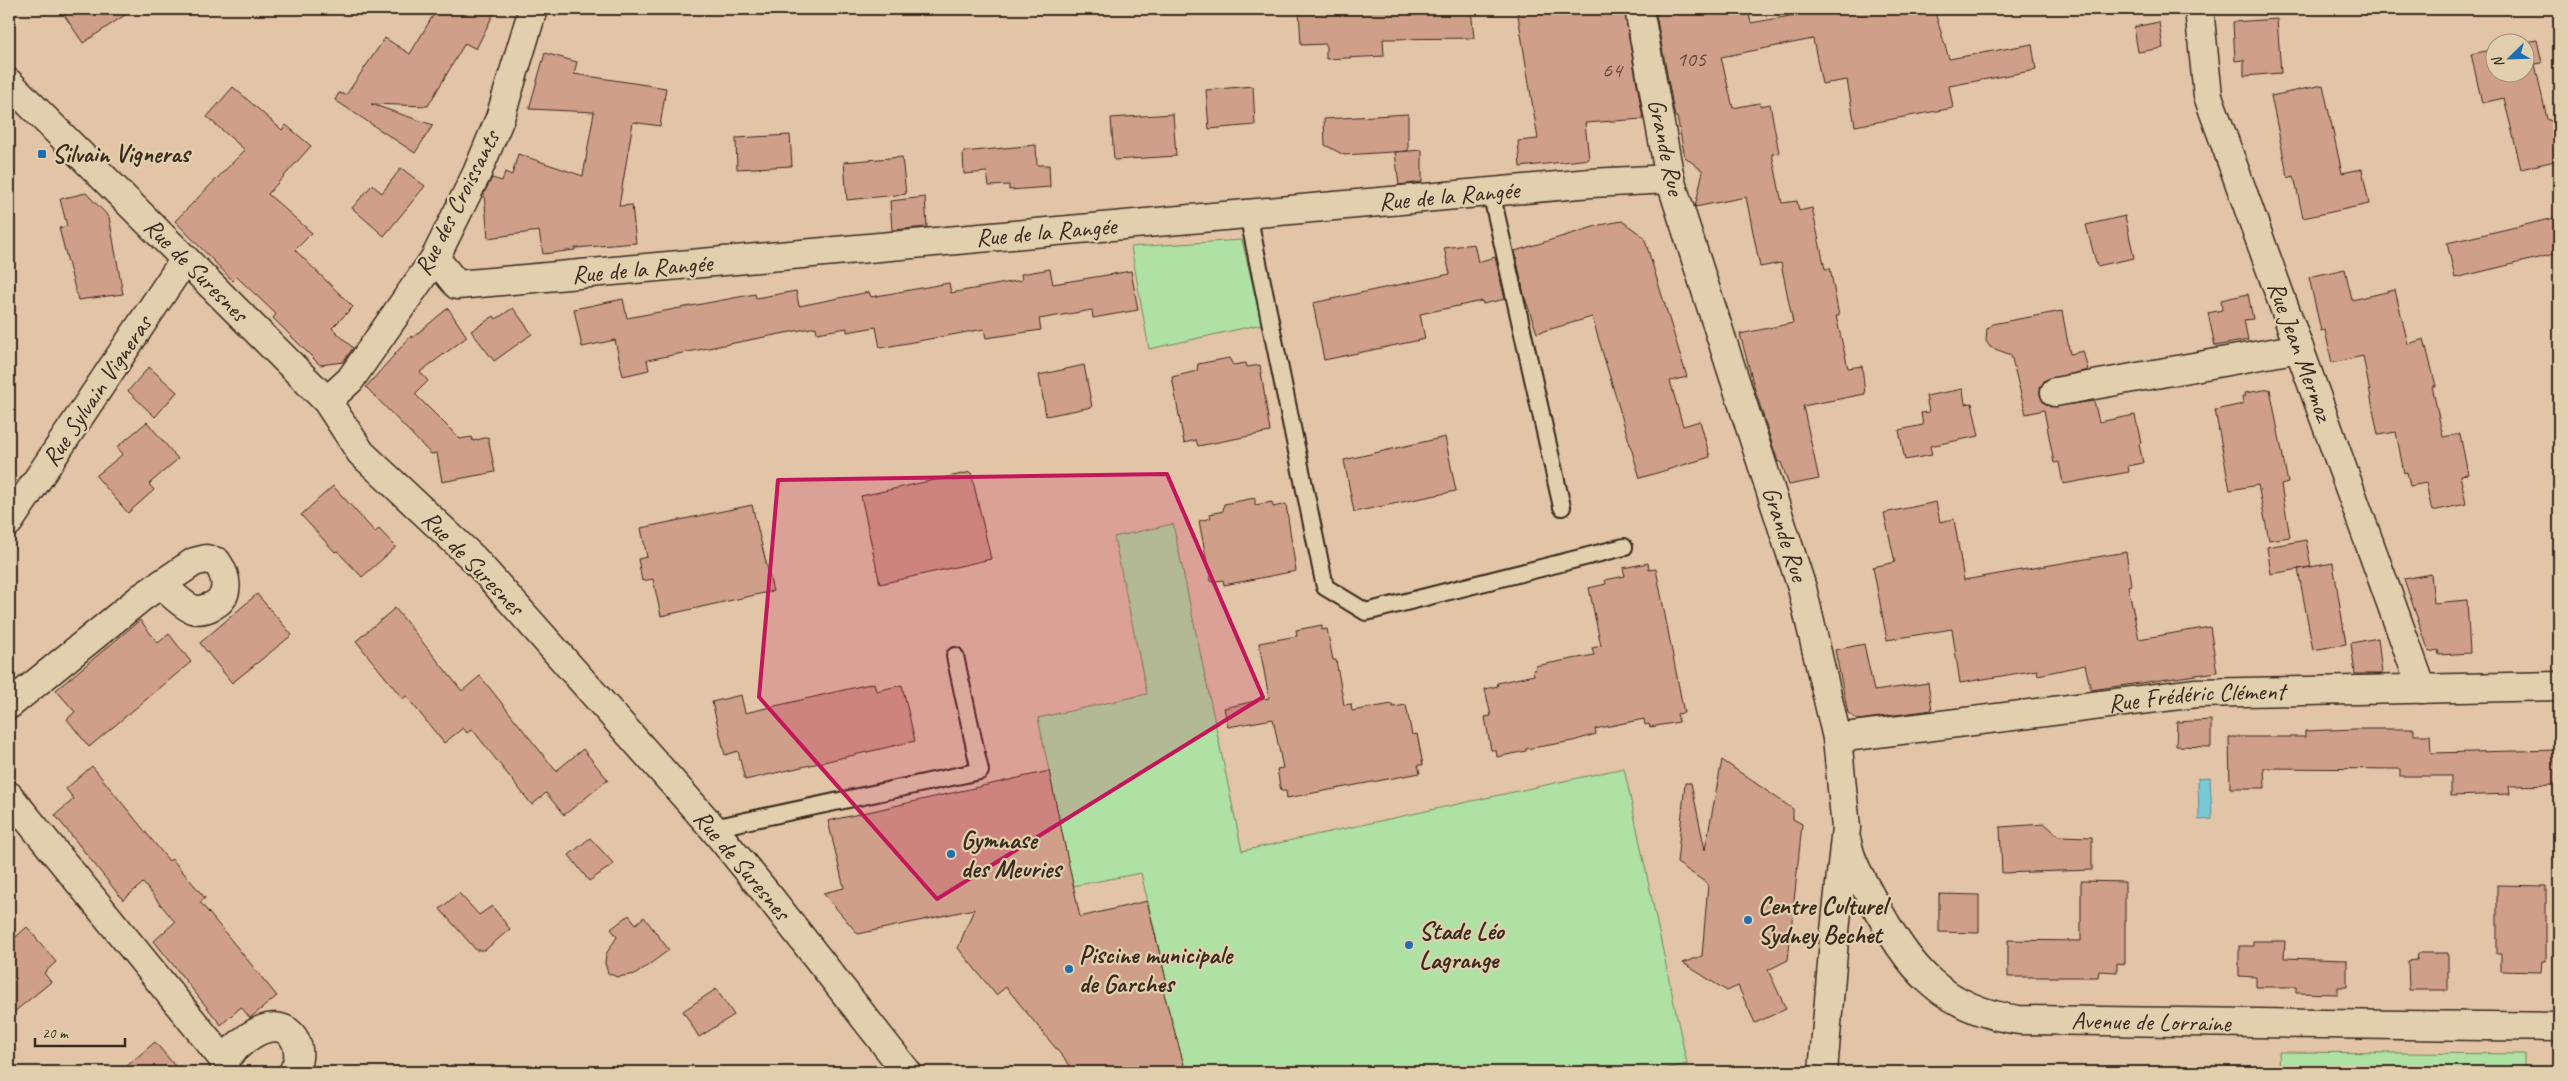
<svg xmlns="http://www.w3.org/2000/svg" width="2568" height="1081" viewBox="0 0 2568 1081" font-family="Caveat,sans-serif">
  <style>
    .green { fill: #aee1a3; stroke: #748660 }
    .water { fill: #7ac9d6; stroke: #61898c }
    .building { fill: #d09f89; stroke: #3b2a1e }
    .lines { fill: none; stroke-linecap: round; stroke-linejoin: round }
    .service-casing { stroke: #3b2a1e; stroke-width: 20 }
    .minor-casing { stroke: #3b2a1e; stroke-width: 31 }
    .tertiary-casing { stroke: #3b2a1e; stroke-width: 31 }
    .service { stroke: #e2cfad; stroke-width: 16 }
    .minor { stroke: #e2cfad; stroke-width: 28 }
    .tertiary { stroke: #e2cfad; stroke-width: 28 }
    .marked { fill: #c2185b; fill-opacity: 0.2; stroke: #c2185b; stroke-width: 4; stroke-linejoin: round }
    .poi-dot { fill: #1f6fb2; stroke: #e2cfad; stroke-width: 2 }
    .labels { text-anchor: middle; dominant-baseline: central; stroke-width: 4.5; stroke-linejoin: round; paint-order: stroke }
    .number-label { font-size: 22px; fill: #604739 }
    .street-label { font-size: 25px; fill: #3b2a1e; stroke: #e2cfad }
    .poi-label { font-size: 25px; font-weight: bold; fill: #3b2a1e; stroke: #e2cfad; text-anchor: start }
  </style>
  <rect width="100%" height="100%" fill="#e2c4a6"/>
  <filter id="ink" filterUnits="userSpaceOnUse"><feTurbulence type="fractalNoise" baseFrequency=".02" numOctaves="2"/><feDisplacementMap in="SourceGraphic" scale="10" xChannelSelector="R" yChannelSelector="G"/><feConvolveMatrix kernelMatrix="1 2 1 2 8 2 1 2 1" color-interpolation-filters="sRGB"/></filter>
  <g filter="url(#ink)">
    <path class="green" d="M1242,240L1262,324L1149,349L1131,247Z
      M1173,524L1242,851L1624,768L1687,1064L1651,1072H1186L1163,990L1168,988L1141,873L1073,886L1038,718L1147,694L1114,537Z
      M2279,1052L2524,1054V1072H2280Z"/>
    <path class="water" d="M2210,777L2212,819L2199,820L2198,778Z"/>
    <path class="building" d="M60,9H134L83,43Z
      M437,9H496L476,49L465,43L428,106L371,104L433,125L415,153L335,100L339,93L346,95L385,38L410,54Z
      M1299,9H1471L1474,38L1383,39L1384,56L1326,59V44L1301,45Z
      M1517,9H1624L1643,119L1585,123L1589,159L1520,167L1518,141L1538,139Z
      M1655,9H1720L1721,14L1748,9L1751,23L1829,9H1934L1949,59L2032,44L2036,70L1949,86L1953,108L1855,126L1847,80L1822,84L1813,39L1721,57L1733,108L1759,103L1760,106L1770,104L1779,153L1772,154L1782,203L1797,201L1799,211L1812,208L1825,269L1830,268L1839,316H1836L1848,368L1862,366L1865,394L1803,406L1819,479L1789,485L1781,462H1778L1755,390L1740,334L1793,323L1781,263L1760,267L1746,197L1695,207L1703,171L1685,157L1677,117H1675Z
      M2277,19L2281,73L2244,76V60L2235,61L2233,22Z
      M2159,22L2163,48L2138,52L2134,27Z
      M2537,40L2542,63L2535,64L2547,119L2559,125V160L2521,169L2504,98L2482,103L2471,54L2496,49V72H2526L2525,42Z
      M545,53L577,62L574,74L666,88L660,126L633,122L619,206L632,205L636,243L575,248V250L543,254L539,231L488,238L484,193L492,178L502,181L505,172L512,175L518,154L583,176L594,112L529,109Z
      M2323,85L2342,173L2362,169L2369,204L2303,218L2294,176L2288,178L2271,96Z
      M1253,86L1255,125L1209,129L1206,90Z
      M233,87L282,130L286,125L311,146L268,194L312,233L295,250L353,307L332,328L353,348L343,362L320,365L273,318L276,314L237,277L233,281L175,221L245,150L207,117Z
      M1173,114L1176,156L1114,160L1111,118Z
      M1408,114V151L1344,155L1325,145L1324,119Z
      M790,135L792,166L737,169L736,138Z
      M1036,145L1037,165H1049L1050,187L1009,190V185L989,186L987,172L964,174L963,152Z
      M1422,150V182L1399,185L1395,152Z
      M902,157L906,194L847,200L844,162Z
      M401,168L425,186L384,236L352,208L372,185L382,193Z
      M86,193L109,217L123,294L78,300L59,228L67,226L60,199Z
      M925,197L927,227L892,230L890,201Z
      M2125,216L2134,258L2097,266L2086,225Z
      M2559,217V253L2455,278L2447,243Z
      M1622,221L1644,237L1687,377L1670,381L1683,426L1700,421L1710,457L1640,478L1592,317L1537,333L1524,295L1515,251L1600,225Z
      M1474,244L1478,262L1495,257L1505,299L1483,304L1482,301L1420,314L1425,339L1324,360L1313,303L1450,274L1444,248Z
      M1050,269L1053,284L1131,271L1138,310L1093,318L1092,310L1039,319L1041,330L986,338L984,329L880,348L876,327L847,332V328L817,333L816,327L647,360L649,370L623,376L615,340L582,347L574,309L623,299L627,318L755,294L756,298L796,291L799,306L869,292L871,297L949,283L951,293L1022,280L1021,274Z
      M2345,269L2352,300L2395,290L2408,344L2424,339L2436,386H2432L2443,437L2460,434L2468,474L2460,475L2466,504L2432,511L2426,483L2410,486L2407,472L2404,473L2396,432L2378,435L2363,356L2332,363L2325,330L2321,331L2309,277Z
      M2248,294L2253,319L2244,320L2248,340L2215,346L2208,313L2222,310L2221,300Z
      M448,308L467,337L420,372L428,381L415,394L460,439L472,437L473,441L488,437L495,472L442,482L437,453L431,454L366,387L411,336L412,338Z
      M513,308L532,334L494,361L471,331L494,316L496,319Z
      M2062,311L2070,354L2083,351L2088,370L2045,380L2040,387V395L2043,402L2050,407L2094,401L2099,422L2135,415L2141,443L2139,444L2143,463L2128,466L2129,472L2063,484L2059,462L2054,463L2044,410L2026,414L2011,355L1990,347L1986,341L1987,329L1992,324Z
      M1229,358L1233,365L1246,363L1247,367L1260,365L1270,432L1198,446L1196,440L1184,443L1172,377L1197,371L1198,364Z
      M1084,365L1092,407L1046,416L1039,375Z
      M149,367L177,392L155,417L128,391Z
      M1963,389L1965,404L1972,403L1979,436L1930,446L1932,455L1905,460L1899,430L1923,425L1921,413L1929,412L1926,396Z
      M2270,389L2288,483L2281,485L2290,537L2269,540L2258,485L2230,490L2215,410L2243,404L2242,396H2246L2245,393Z
      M147,422L178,459L149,484L154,490L128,513L96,476L123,454L117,447Z
      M1445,437L1456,491L1354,512L1344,460Z
      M971,472L991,559L880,584L861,496Z
      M333,486L375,532L379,529L396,547L362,577L337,551L335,552L301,515Z
      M1255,498V505L1272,502L1273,507L1286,504L1296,571L1224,585L1223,580L1211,582L1199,521L1211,518L1210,514L1223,511L1224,504Z
      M1936,502L1940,522L1954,519L1964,580L2126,552L2131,585L2128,586L2139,639L2210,627L2217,672L2091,690L2085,665L2038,675L2037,670L1960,683L1952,629L1887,640L1873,567L1895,562L1884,513Z
      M752,505L773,591L661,616L653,579L642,581L638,559L647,557L641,528Z
      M2306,540L2311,567L2271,574L2267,547Z
      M1648,563L1649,570L1656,569L1684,713L1677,714L1679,722L1650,727L1649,724L1645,725L1644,719L1595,729L1596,734L1573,741L1526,749V751L1497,757L1496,750H1491L1485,717L1491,716L1485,689L1498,686L1497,683L1534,675L1533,670L1536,669L1535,666L1594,655L1592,648L1601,646L1589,588L1606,584L1605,580L1625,576L1623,568Z
      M2333,563L2346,644L2313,650L2298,569Z
      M2431,574L2434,603L2467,600L2470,653L2439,655L2438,650L2429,652L2404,579Z
      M257,594L292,635L232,683L200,643Z
      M395,608L462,691L480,676L556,771L583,749L608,780L564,815L546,793L532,805L472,729L467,733L463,728L444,743L406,696L403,699L356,641Z
      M140,620L158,643L169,634L191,662L89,747L67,719L75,712L56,690Z
      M1322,625V630L1327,629L1333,660H1336L1344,705L1351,704L1352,711L1392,704L1393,707L1406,705L1412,735L1417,734L1423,765H1418L1420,773L1287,798L1286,791H1281L1277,769L1283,768L1273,719L1228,727L1224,708L1269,698L1259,643L1297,636L1296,630Z
      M2378,638L2382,674H2355L2351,643Z
      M1864,644L1874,691L1928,683L1932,710L1858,720L1848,713L1835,650Z
      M874,683L876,691L902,685L915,741L745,780L738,751L725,755L712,702L741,695L745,713Z
      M2211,720V747L2176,746L2177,722Z
      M2355,729H2414V735H2430L2431,753L2559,750V785L2509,786L2510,794L2451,796V776H2400V769L2264,768L2265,788H2230L2229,737H2305V731Z
      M1722,760L1793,809V819L1802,824L1788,960L1768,970L1786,1009L1755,1023L1738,986L1727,991L1683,963L1702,956L1708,884L1677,863L1685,783H1691L1705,850Z
      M92,766L169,861L172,859L205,898L200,902L277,996L250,1018L241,1007L221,1025L154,941L175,922L143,883L123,900L55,815L74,799L66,789Z
      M1049,771L1080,917L1147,901L1168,988L1163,990L1186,1072H1075L1006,987L996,995L958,948L974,909L858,934L823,893L844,888L828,821Z
      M2045,824L2059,836L2092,837V870L2002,873L2000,827Z
      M590,838L614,864L589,881L569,855Z
      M2081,881L2125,882V964L2117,963V972L2099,971L2098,977H2008V940L2081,941Z
      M2497,885L2546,886V961H2542L2541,972L2501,971V954H2497Z
      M459,893L479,915L492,906L510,929L485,950H476L440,909Z
      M1939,894L1979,895V933L1939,932Z
      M629,915L636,924L644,917L669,950L636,974L617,977L608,973L605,963L606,954L617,937L611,929Z
      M27,927L56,962L44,973L51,982L9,1016V943Z
      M2253,941H2285L2284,958L2347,960V987H2338V994L2296,993V987H2256V977L2239,976V946H2253Z
      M2418,953H2448V990H2409L2408,961L2417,960Z
      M716,989L734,1015L699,1037L683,1011Z
      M155,1042L180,1072H120Z"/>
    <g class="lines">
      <defs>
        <path id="service" d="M1491,192L1562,507
          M1248,214L1325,587L1366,612L1624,547
          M713,828L980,771L955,656"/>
        <g id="minor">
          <path d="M1639,9L1670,179L1802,588L1837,738L1846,828L1834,940L1823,1072"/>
          <path d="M2199,9L2208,96L2422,689"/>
          <path d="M435,258L457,285L1591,183L1670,179"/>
          <path d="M2055,392L2299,348"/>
          <path d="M327,401L350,380L435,258L477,173L500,118L533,9"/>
          <path d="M9,522L185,259"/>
          <path d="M9,705L142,597L194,562L206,559L217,562C228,578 231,598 210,607C205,609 198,611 192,609C181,604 170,592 161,585"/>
          <path id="s1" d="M1837,738L2196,693L2559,686"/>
          <path d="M9,796L224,1060"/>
          <path d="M1847,842C1851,863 1863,882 1873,901C1909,967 1940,1009 2019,1020L2559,1027"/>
          <path d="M225,1072L224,1060C234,1048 252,1031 268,1028C294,1022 306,1052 293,1072"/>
        </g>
        <path id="tertiary" d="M9,83L327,401L361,453L474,559L713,828L772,900L907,1072"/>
      </defs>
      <use href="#service" class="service-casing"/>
      <use href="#minor" class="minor-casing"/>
      <use href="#tertiary" class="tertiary-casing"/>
      <use href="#service" class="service"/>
      <use href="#minor" class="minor"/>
      <use href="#tertiary" class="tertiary"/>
    </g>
  </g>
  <path class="marked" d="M1167,474L1263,697L937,899L759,697L778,480Z"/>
  <g class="poi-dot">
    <rect x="37" y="149" width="10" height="10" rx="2.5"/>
    <circle cx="951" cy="854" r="5"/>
    <circle cx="1748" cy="920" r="5"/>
    <circle cx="1409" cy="945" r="5"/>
    <circle cx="1069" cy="969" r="5"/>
  </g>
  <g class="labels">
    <g class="number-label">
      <text x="1691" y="59">105</text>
      <text x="1612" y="70">64</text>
    </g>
    <g class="street-label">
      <text transform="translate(1666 147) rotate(78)">Grande Rue</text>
      <text transform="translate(1449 196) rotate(-5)">Rue de la Rangée</text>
      <text transform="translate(457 203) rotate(-63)">Rue des Croissants</text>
      <text transform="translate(1046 232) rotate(-5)">Rue de la Rangée</text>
      <text transform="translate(642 269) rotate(-5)">Rue de la Rangée</text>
      <text transform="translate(196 270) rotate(45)">Rue de Suresnes</text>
      <text transform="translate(2300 351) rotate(70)">Rue Jean Mermoz</text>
      <text transform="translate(97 391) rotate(-56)">Rue Sylvain Vigneras</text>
      <text transform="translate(1785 534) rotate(72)">Grande Rue</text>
      <text transform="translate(473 563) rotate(46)">Rue de Suresnes</text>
      <text stroke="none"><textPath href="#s1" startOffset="362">Rue Frédéric Clément</textPath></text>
      <text transform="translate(742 865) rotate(50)">Rue de Suresnes</text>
      <text transform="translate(2151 1022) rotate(1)">Avenue de Lorraine</text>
    </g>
    <g class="poi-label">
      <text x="52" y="154">Silvain Vigneras</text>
      <text x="961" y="840">Gymnase<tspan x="961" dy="29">des Meuries</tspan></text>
      <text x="1758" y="906">Centre Culturel<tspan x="1758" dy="29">Sydney Bechet</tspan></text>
      <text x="1419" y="931">Stade Léo<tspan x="1419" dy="29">Lagrange</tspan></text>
      <text x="1079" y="955">Piscine municipale<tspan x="1079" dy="29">de Garches</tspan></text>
    </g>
  </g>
  <rect width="2568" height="1081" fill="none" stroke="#e2cfad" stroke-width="30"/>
  <rect x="15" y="15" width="2538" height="1051" fill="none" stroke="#3b2a1e" stroke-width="2" filter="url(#ink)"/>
  <g transform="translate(2510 58) rotate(247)"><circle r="24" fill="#e2cfad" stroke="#9f8d74"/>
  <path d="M0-4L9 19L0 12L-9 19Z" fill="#1f6fb2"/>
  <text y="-8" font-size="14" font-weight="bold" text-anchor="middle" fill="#3b2a1e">N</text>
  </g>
  <path d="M35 1038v8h90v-8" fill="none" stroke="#3b2a1e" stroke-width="2.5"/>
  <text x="42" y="1038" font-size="15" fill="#3b2a1e" stroke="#e2cfad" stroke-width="4" paint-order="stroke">20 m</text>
</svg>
